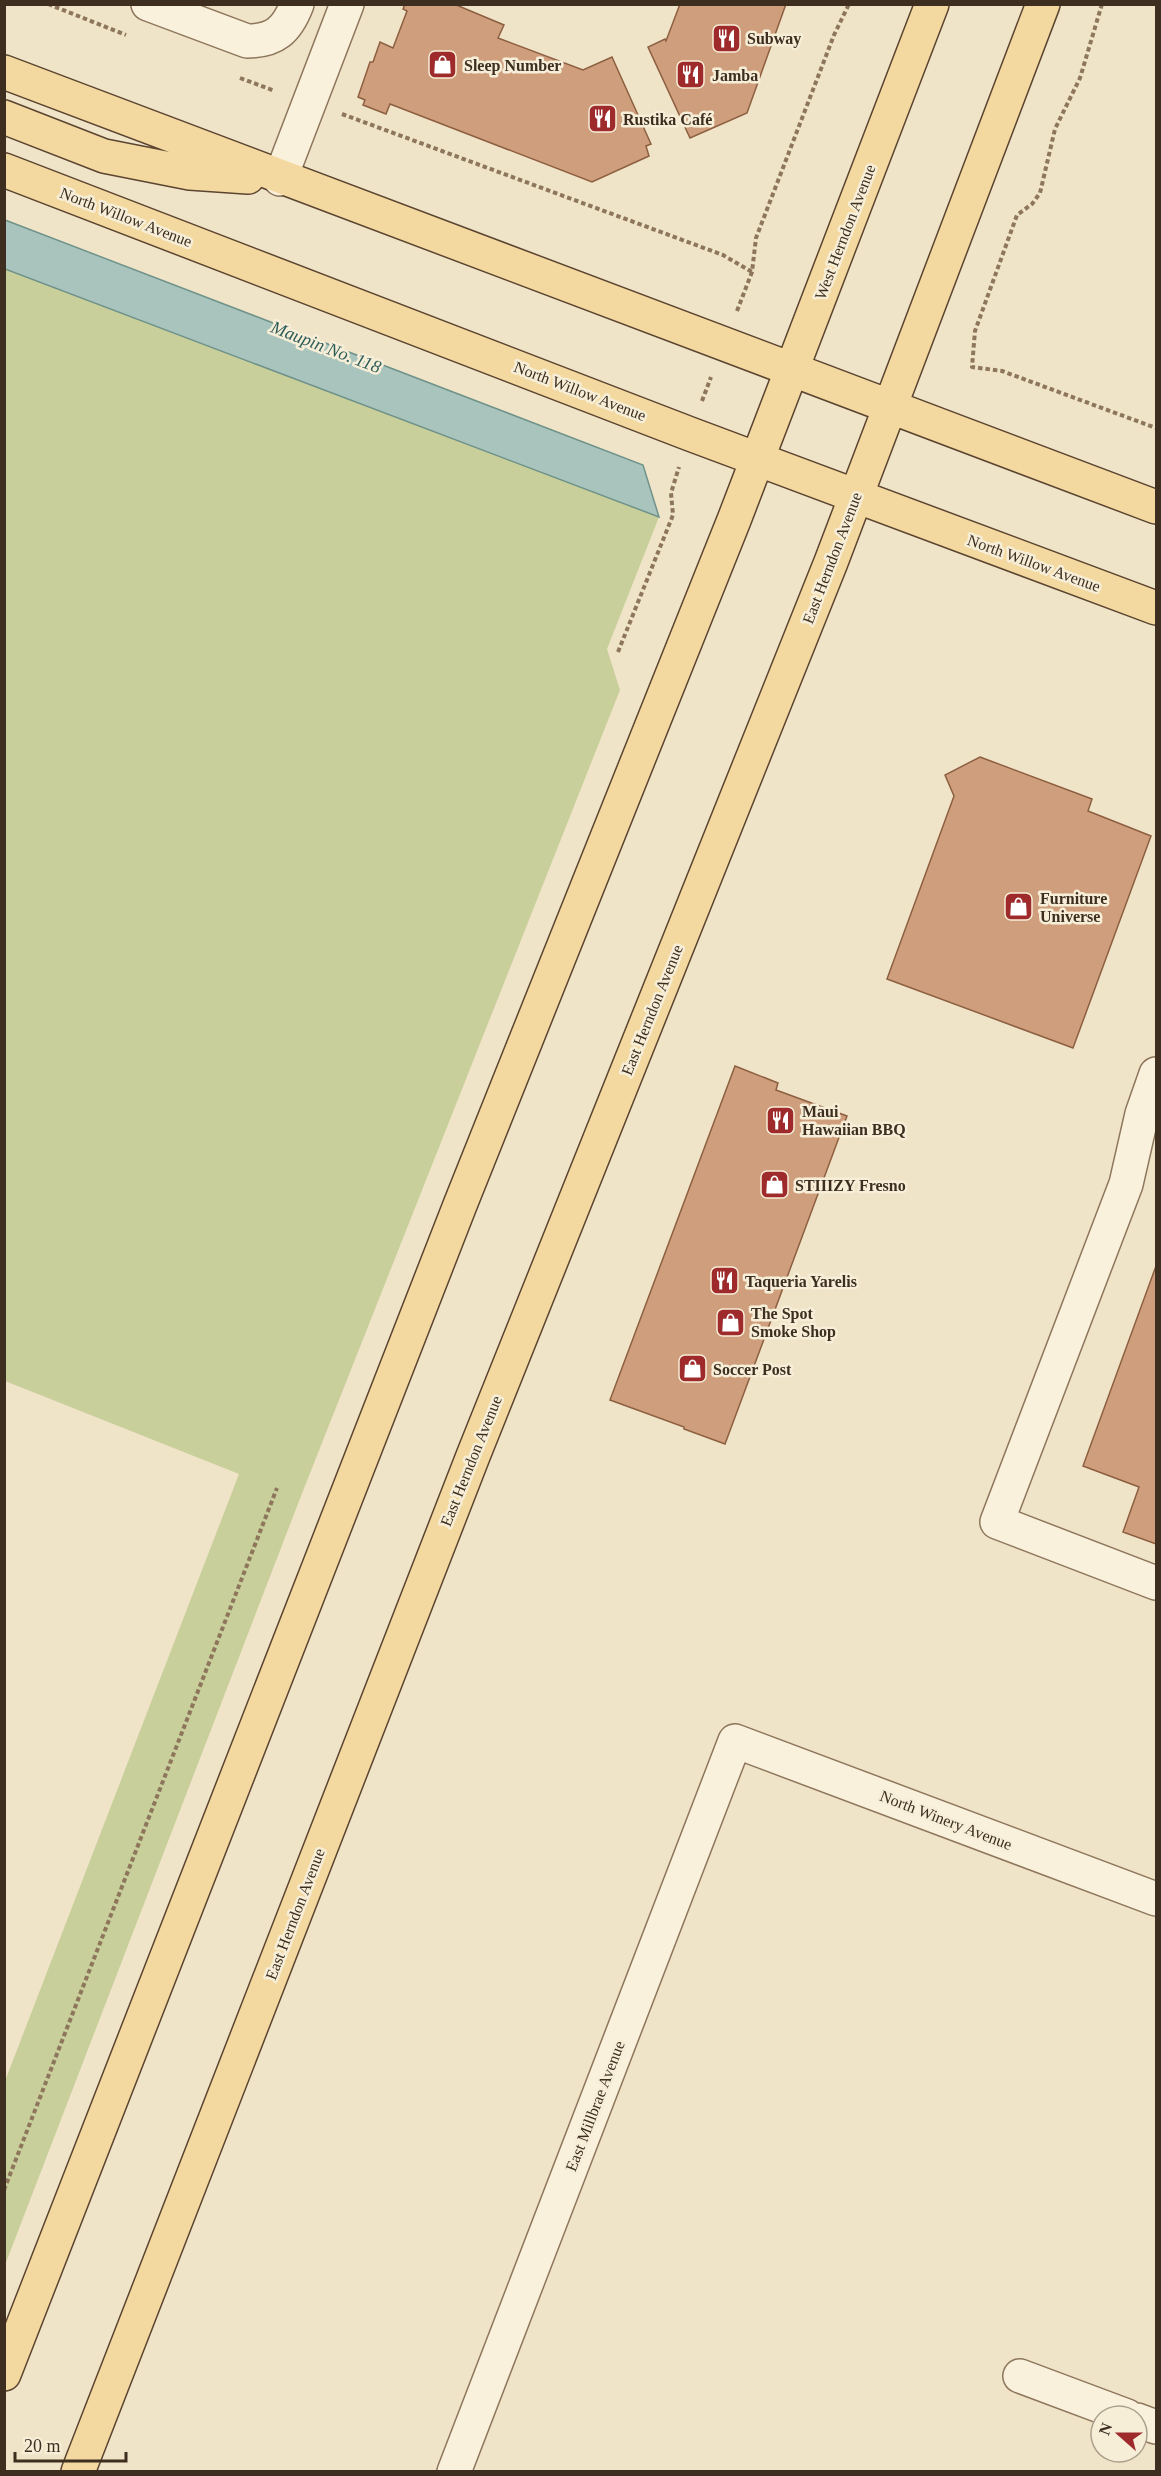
<svg xmlns="http://www.w3.org/2000/svg" width="1161" height="2476" viewBox="0 0 1161 2476" font-family="Georgia,serif">
  <style>
    .green { fill: #c9cf9b }
    .water { fill: #a9c4bc; stroke: #6f938a; stroke-width: 1.5 }
    .building { fill: #cf9f7d; stroke: #8d5f41; stroke-width: 1.5 }
    .lines { fill: none; stroke-linecap: round; stroke-linejoin: round }
    .minor-casing { stroke: #8d765c; stroke-width: 36 }
    .major-casing { stroke: #5b4430; stroke-width: 36 }
    .path { stroke: #8d765c; stroke-width: 4; stroke-dasharray: 4.5 3; stroke-linecap: butt }
    .minor { stroke: #faf1dc; stroke-width: 33 }
    .major { stroke: #f3d9a0; stroke-width: 33 }
    .labels { text-anchor: middle; dominant-baseline: central; stroke-width: 5; stroke-linejoin: round; paint-order: stroke }
    .poi-label { font-size: 16px; font-weight: bold; fill: #3d2e20; stroke: #f7eed8; text-anchor: start }
    .street-label { font-size: 16px; fill: #3d2e20; stroke: #f7eed8 }
    .water-label { font-size: 18px; font-style: italic; fill: #2f5d5a; stroke: #f7eed8 }
  </style>
  <rect width="100%" height="100%" fill="#f0e4c8"/>
  <path class="green" d="M5,269L659,517L607,649L620,690L301,1496L5,2265V2081L239,1474L5,1381Z"/>
  <path class="water" d="M5,220L643,465L659,517L5,269Z"/>
  <path class="building" d="M405,4H454L504,25L498,38L583,70L612,57L651,144L646,146L649,156L592,182L390,104L386,114L363,105L365,100L358,97L370,62H373L380,42L393,48L407,11L403,9Z
    M680,4H786L747,113L690,138L648,47L665,39L666,41Z
    M980,757L1092,799L1088,811L1151,836L1073,1048L887,979L954,796L945,775Z
    M735,1066L778,1083L776,1090L847,1116L725,1444L684,1429V1427L610,1400Z
    M1156,1266V1544L1123,1532L1139,1487L1083,1466Z"/>
  <g class="lines">
    <defs>
      <path id="minor" d="M148,4L247,41C275,41 287,30 297,4
        M280,179L347,4
        M1156,1074L1142,1114L1126,1184L997,1522L1156,1583
        M1020,2376L1127,2416
        M1137,2420L1156,2427
        M454,2472L735,1741L1156,1899"/>
      <path id="major" d="M4,72C387,220 773,360 1156,507
        M4,117L104,156L190,173L248,177
        M4,170L690,434L1156,608
        M4,2374L460,1205L734,520L932,4
        M78,2472L473,1456L831,562L1043,4"/>
    </defs>
    <use href="#minor" class="minor-casing"/>
    <use href="#major" class="major-casing"/>
    <path class="path" d="M48,4L126,35
      M1102,4L1080,78L1055,129L1040,193L1032,204L1017,215L975,331L972,367L1002,371L1156,428
      M240,78L275,91
      M342,114L723,255L752,272
      M737,311L752,272L756,238L834,35L849,4
      M702,401L711,377
      M618,652L673,515L671,493L679,467
      M4,2190L277,1488"/>
    <use href="#minor" class="minor"/>
    <use href="#major" class="major"/>
  </g>
  <defs>
    <symbol id="restaurant-square" viewBox="-11 -11 22 22"><rect x="-9" y="-9" width="18" height="18" rx="4" fill="#9e2a2b" stroke="#f7eed8"/><path d="M-5-6h1v4h1v-4h1v4h1v-4h1v5L-1.5 .5V6h-2V.5L-5-1ZM5-6V6H3V1.5H1.5Q1.5-4 5-6Z" fill="#fff"/></symbol>
    <symbol id="shop-square" viewBox="-11 -11 22 22"><rect x="-9" y="-9" width="18" height="18" rx="4" fill="#9e2a2b" stroke="#f7eed8"/><path d="M-5-2.5h2.3a2.7 3.5 0 0 1 5.4 0H5L5.5 6h-11ZM-1.5-2.5h3a1.5 2.3 0 0 0-3 0Z" fill="#fff"/></symbol>
  </defs>
  <g fill-rule="evenodd">
    <use href="#restaurant-square" x="710" y="22" width="33" height="33"/>
    <use href="#shop-square" x="426" y="48" width="33" height="33"/>
    <use href="#restaurant-square" x="674" y="58" width="33" height="33"/>
    <use href="#restaurant-square" x="586" y="102" width="33" height="33"/>
    <use href="#shop-square" x="1002" y="890" width="33" height="33"/>
    <use href="#restaurant-square" x="764" y="1104" width="33" height="33"/>
    <use href="#shop-square" x="758" y="1168" width="33" height="33"/>
    <use href="#restaurant-square" x="708" y="1264" width="33" height="33"/>
    <use href="#shop-square" x="714" y="1306" width="33" height="33"/>
    <use href="#shop-square" x="676" y="1352" width="33" height="33"/>
  </g>
  <g class="labels">
    <g class="poi-label">
      <text x="747" y="38">Subway</text>
      <text x="464" y="65">Sleep Number</text>
      <text x="712" y="75">Jamba</text>
      <text x="623" y="119">Rustika Café</text>
      <text x="1040" y="898">Furniture<tspan x="1040" dy="18">Universe</tspan></text>
      <text x="802" y="1111">Maui<tspan x="802" dy="18">Hawaiian BBQ</tspan></text>
      <text x="795" y="1185">STIIIZY Fresno</text>
      <text x="745" y="1281">Taqueria Yarelis</text>
      <text x="751" y="1313">The Spot<tspan x="751" dy="18">Smoke Shop</tspan></text>
      <text x="713" y="1369">Soccer Post</text>
    </g>
    <g class="street-label">
      <text transform="translate(126 217) rotate(21)">North Willow Avenue</text>
      <text transform="translate(845 232) rotate(-69)">West Herndon Avenue</text>
      <text transform="translate(580 391) rotate(21)">North Willow Avenue</text>
      <text transform="translate(832 558) rotate(-69)">East Herndon Avenue</text>
      <text transform="translate(1034 563) rotate(20)">North Willow Avenue</text>
      <text transform="translate(652 1010) rotate(-68)">East Herndon Avenue</text>
      <text transform="translate(471 1461) rotate(-68)">East Herndon Avenue</text>
      <text transform="translate(946 1820) rotate(21)">North Winery Avenue</text>
      <text transform="translate(295 1914) rotate(-69)">East Herndon Avenue</text>
      <text transform="translate(595 2106) rotate(-69)">East Millbrae Avenue</text>
    </g>
    <g class="water-label">
      <text transform="translate(326 347) rotate(21)">Maupin No. 118</text>
    </g>
  </g>
  <rect width="1161" height="2476" fill="none" stroke="#3d2e20" stroke-width="12"/>
  <g transform="translate(1119 2434) rotate(291)"><circle r="28" fill="#f7eed8" stroke="#ada18e" stroke-width="1.5"/>
  <path d="M0-4.5L10 22L0 15L-10 22Z" fill="#9e2a2b"/>
  <text y="-9" font-size="16" font-weight="bold" text-anchor="middle" fill="#3d2e20">N</text>
  </g>
  <path d="M15 2452v9h111v-9" fill="none" stroke="#3d2e20" stroke-width="3"/>
  <text x="24" y="2452" font-size="18" fill="#3d2e20" stroke="#f7eed8" stroke-width="4.5" paint-order="stroke">20 m</text>
</svg>
